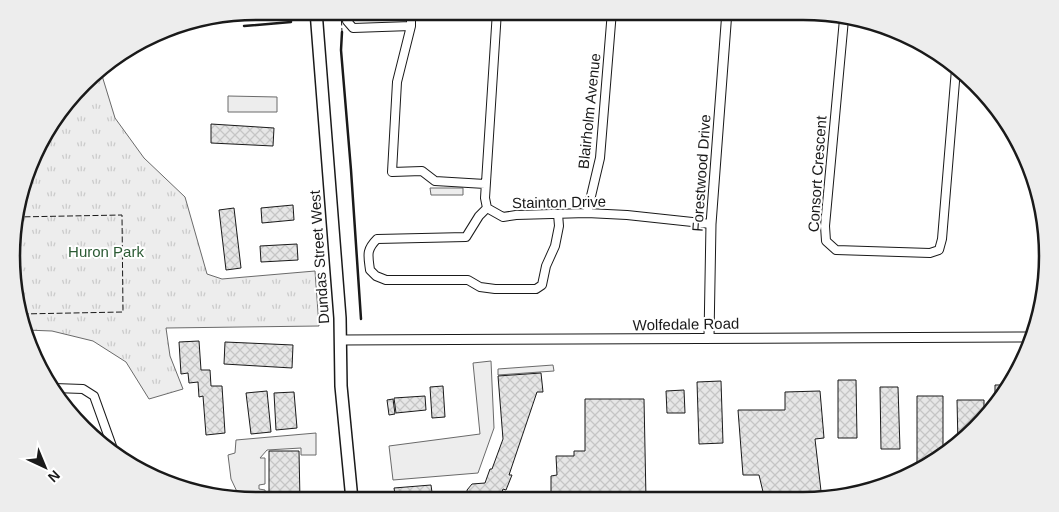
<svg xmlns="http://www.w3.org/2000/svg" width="1059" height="512" viewBox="0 0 1059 512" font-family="Helvetica,sans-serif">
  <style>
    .built { fill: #ededed; stroke: #6a6a6a }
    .park { fill: url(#park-tufts); stroke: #6a6a6a }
    .building { fill: url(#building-cross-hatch); stroke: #1a1a1a }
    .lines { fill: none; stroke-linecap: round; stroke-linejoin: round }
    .minor-casing { stroke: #1a1a1a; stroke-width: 10 }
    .tertiary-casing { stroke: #1a1a1a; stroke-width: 11 }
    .primary-casing { stroke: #1a1a1a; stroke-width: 14 }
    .minor { stroke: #fff; stroke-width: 8 }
    .tertiary { stroke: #fff; stroke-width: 9 }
    .primary { stroke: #fff; stroke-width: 11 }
    .fence { stroke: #1a1a1a; stroke-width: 1; stroke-dasharray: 6 2.5; stroke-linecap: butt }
    .wall { stroke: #1a1a1a; stroke-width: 2.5 }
    .labels { text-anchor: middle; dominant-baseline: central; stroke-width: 4; stroke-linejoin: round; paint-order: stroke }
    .street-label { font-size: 15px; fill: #1a1a1a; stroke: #fff }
    .park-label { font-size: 15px; fill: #2b5a34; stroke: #fff }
    .rim { fill: none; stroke: #1a1a1a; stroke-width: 2.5 }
  </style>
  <defs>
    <pattern id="park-tufts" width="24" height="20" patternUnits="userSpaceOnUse" patternTransform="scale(1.25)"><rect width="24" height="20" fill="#ededed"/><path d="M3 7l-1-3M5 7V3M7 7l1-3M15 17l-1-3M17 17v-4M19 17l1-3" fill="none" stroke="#cbcbcb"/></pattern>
    <pattern id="building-cross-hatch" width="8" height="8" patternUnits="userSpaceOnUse" patternTransform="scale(1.25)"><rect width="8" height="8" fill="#e6e6e6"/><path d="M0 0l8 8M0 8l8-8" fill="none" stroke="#c5c5c5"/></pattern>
  </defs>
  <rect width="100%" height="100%" fill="#fff"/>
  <path class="built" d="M228,96L277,97V112H228Z
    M430,188H463V195H431Z
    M491,361L494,428L478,473L393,480L389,446L480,434L473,363Z
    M553,365L554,371L498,375V369Z
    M316,433V455H301V448L267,450L260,458H265V484L259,485V489L265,490L266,501L240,498L231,479L228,455L235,453L236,440Z"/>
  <path class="park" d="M100,69L115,118L144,158L185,197L207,274L222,279L315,271L319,326L166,328L170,356L183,389L149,399L126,362L93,341L52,331L26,330L13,288L16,208L52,120Z"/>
  <path class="building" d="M211,124L274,128L273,146L211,143Z
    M293,205L294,220L262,223L261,208Z
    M234,208L241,268L226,270L219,210Z
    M297,244L298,260L261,262L260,246Z
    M199,341L201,370H210L211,386H222L225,433L206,435L203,396L199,397L198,382L189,383L188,373L181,374L179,342Z
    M225,342L293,345L292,368L224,364Z
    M541,373L543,392H537L509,475H512L506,490L503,489L500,497H502L503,500H468L467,490L472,484L485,483L490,469H492L503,439L498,376Z
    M838,380H856L857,438H838Z
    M721,381L723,443L699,444L697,382Z
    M995,385H1009L995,407Z
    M443,386L445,417L432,418L430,387Z
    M880,387H898L900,449H881Z
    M684,390L685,413H667L666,391Z
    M267,391L271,432L251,434L246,393Z
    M820,391L824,438L815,439L821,491L764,496L759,475H743L738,410H785V392Z
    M294,392L297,428L276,430L274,393Z
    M425,396L426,410L396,413L394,398Z
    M917,396H943V455L917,470Z
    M393,399L395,414L389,415L387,400Z
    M585,399H644L646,499L551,500V476L557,475L556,456H574V451H585Z
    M957,400H984V418L958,444Z
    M269,451H299L300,501H269Z
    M905,474V477L890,484V475Z
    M431,485L433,500H396L394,488Z
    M721,492V499H693V493Z"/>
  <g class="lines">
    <defs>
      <path id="minor" d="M347,11V21L353,28L411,26
        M411,11V26L397,82L392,172L422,171L435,181L485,184
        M497,11L485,198L487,208L503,217L516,215L587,213L627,215L711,224
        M844,19L825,226L826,241L836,250L930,253L939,250L942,239L956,69
        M487,208L479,216L466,237L377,239C366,250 368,255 370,270L376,276L386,280H468L480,287L495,289H536L542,285L546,266L555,246L559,226L558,214
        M587,213L600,158L612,11
        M54,388L83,389L94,396L113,449"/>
      <path id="tertiary" d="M709,337L711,224L727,11
        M340,340L1032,337"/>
      <path id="primary" d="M316,11L340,318L341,386L352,500"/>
    </defs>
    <use href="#minor" class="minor-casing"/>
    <use href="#tertiary" class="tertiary-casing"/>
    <use href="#primary" class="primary-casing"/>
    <use href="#minor" class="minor"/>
    <use href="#tertiary" class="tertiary"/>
    <use href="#primary" class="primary"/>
    <path class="fence" d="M341,11L342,32
      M16,217L122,215L123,312L21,314"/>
    <path class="wall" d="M244,26L291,22L290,11
      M342,32L341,50L351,170L361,319"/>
  </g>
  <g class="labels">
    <g class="street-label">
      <text transform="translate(589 111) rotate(-84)">Blairholm Avenue</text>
      <text transform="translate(701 173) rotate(-86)">Forestwood Drive</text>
      <text transform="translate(817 174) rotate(-86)">Consort Crescent</text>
      <text transform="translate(559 202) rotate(-1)">Stainton Drive</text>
      <text transform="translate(319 257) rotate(-94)">Dundas Street West</text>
      <text transform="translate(686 324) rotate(-1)">Wolfedale Road</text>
    </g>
    <g class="park-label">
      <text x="106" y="251">Huron Park</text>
    </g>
  </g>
  <path d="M0 0H1059V512H0ZM256 20H803A236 236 0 0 1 1039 256V256A236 236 0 0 1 803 492H256A236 236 0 0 1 20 256V256A236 236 0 0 1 256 20Z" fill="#ededed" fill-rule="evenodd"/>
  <path class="rim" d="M256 20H803A236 236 0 0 1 1039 256V256A236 236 0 0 1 803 492H256A236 236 0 0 1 20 256V256A236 236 0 0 1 256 20Z"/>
  <g transform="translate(45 467) rotate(136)" stroke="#ffffff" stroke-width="4" paint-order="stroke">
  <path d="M0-4L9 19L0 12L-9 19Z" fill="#1a1a1a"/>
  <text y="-8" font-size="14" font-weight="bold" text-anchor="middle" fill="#1a1a1a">N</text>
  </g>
</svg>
